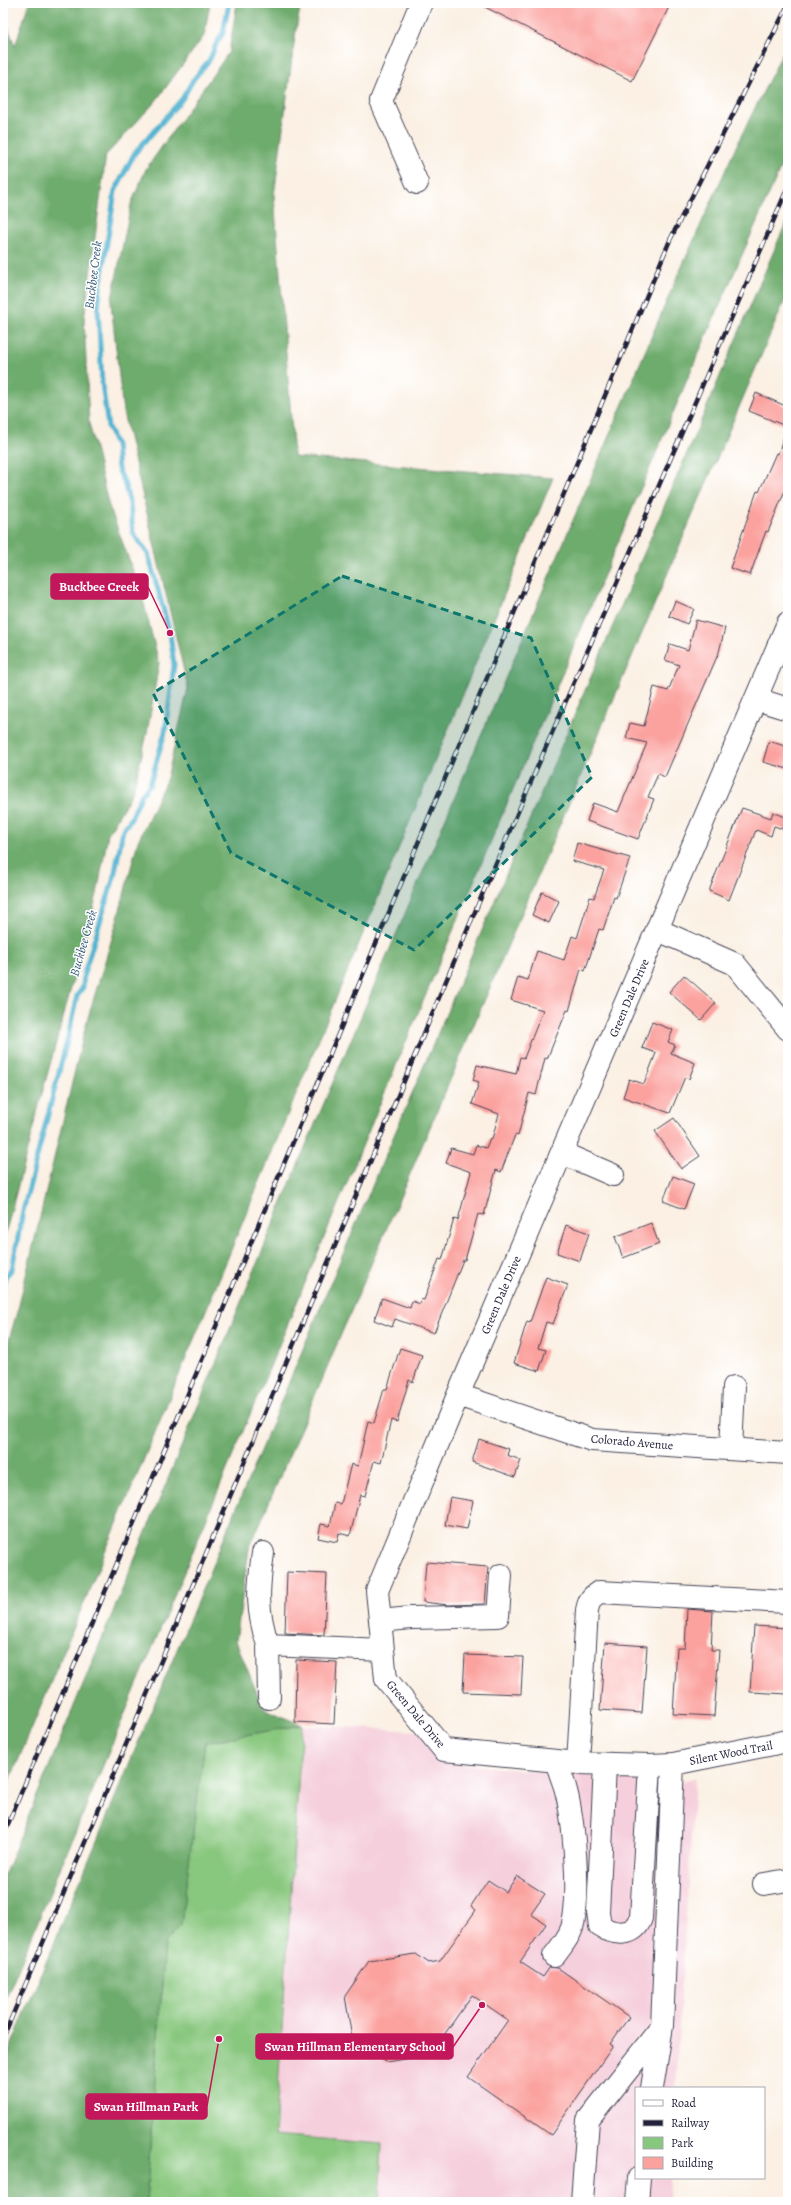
<svg xmlns="http://www.w3.org/2000/svg" width="791" height="2205" viewBox="0 0 791 2205" font-family="Alegreya,serif">
  <style>
    .built { fill: #f5cfdb }
    .green { fill: #88c77e; stroke: #55745c }
    .forest { fill: #6eac6d; stroke: #486754 }
    .lines { fill: none; stroke-linecap: round; stroke-linejoin: round }
    .stream { stroke: #52b4d1; stroke-width: 5 }
    .building { fill: #fba19e }
    .minor-casing { stroke: #434154; stroke-width: 24 }
    .minor { stroke: #fff; stroke-width: 22 }
    .rail-casing { stroke: #22223b; stroke-width: 4.5 }
    .rail { stroke: #fff; stroke-width: 3; stroke-dasharray: 9; stroke-linecap: butt }
    .marked { fill: #0f766e; fill-opacity: 0.2; stroke: #0f766e; stroke-width: 3; stroke-dasharray: 8 5; stroke-linejoin: round }
    .labels { text-anchor: middle; dominant-baseline: central; stroke-width: 3; stroke-linejoin: round; paint-order: stroke }
    .street-label { font-size: 12px; fill: #22223b; stroke: #fff }
    .water-label { font-size: 13px; font-style: italic; fill: #355c77; stroke: #fff }
    .leader { fill: none; stroke: #c2185b; stroke-width: 1.5 }
    .callout-dot { fill: #c2185b; stroke: #fff; stroke-width: 1.5 }
    .callout { fill: #c2185b; stroke: #c2185b; stroke-width: 1.5 }
    .callout-label { font-size: 13px; text-anchor: middle; font-weight: bold; fill: #fff }
  </style>
  <rect width="100%" height="100%" fill="#fff"/>
  <filter id="ink" filterUnits="userSpaceOnUse"><feTurbulence type="fractalNoise" baseFrequency=".025" numOctaves="2"/><feDisplacementMap in="SourceGraphic" scale="8" xChannelSelector="R" yChannelSelector="G"/><feConvolveMatrix kernelMatrix="1 2 1 2 8 2 1 2 1" color-interpolation-filters="sRGB"/></filter>
  <filter id="wash" filterUnits="userSpaceOnUse"><feTurbulence type="fractalNoise" baseFrequency=".012" numOctaves="4" result="noise"/><feDisplacementMap in="SourceGraphic" scale="16" xChannelSelector="R" yChannelSelector="G"/><feGaussianBlur stdDeviation="0.9" result="paint"/><feColorMatrix in="noise" values="0 0 0 0 0 0 0 0 0 0 0 0 0 0 0 0 0 1.4 0 .05"/><feComposite in="paint" operator="in"/></filter>
  <g filter="url(#wash)">
    <rect width="100%" height="100%" fill="#fbf0e3"/>
    <path class="built" d="M302,1725L418,1731L463,1764L489,1767L682,1783L695,1777L675,2088H636V2178H670L669,2202H379L382,2144L275,2135Z"/>
    <path class="green" d="M302,1725L275,2135L382,2144L379,2202H146L165,1943L205,1742Z"/>
    <path class="forest" d="M3,3H7L6,22L15,46L29,3H210L204,36L155,102L106,155L84,320L89,423L108,503L141,592L159,663L147,734L133,791L108,834L97,894L40,1101L3,1243Z
      M237,3H301L295,36L274,196L294,457L553,478L3,1797V1360L19,1305L86,1024L116,925L138,841L167,778L188,688L123,412L111,303L131,204L146,169L229,52Z
      M788,42V151L693,366L418,1013L3,2005V1878L301,1157L503,684L674,284L740,138Z
      M788,218V293L249,1549L236,1641L263,1708L302,1725L205,1742L181,1924L165,1943L146,2202H3V2065L331,1282Z"/>
    <g class="lines">
      <path class="stream" d="M3,1290L5,1277L12,1269L23,1211L68,1037L77,996L83,987L84,973L114,877L123,830L131,819L142,794L150,784L165,732L174,665L170,633L148,554L133,533L130,504L124,482L118,469L116,445L108,427L102,383L98,308L100,288L115,191L134,154L182,99L193,80L210,59L217,42L223,33L229,3"/>
    </g>
    <g id="blocks">
      <path class="building" d="M477,3H671L632,81Z
        M756,393L788,407V427L749,411Z
        M785,432H788V483L768,532L766,531L750,575L730,568L757,491L759,492L776,453L778,454Z
        M675,601L694,609L687,624L669,616Z
        M696,620L725,628L719,652L665,777L658,774L648,797L654,799L638,839L587,821L593,803L618,812L647,743L626,738L630,723L644,726L654,687L668,691L679,665L665,660L670,644L688,650Z
        M769,741L788,747V769L763,762Z
        M742,808L771,818L773,812L788,818V831L774,826L771,836L756,830L729,900L709,891Z
        M577,843L630,858L616,898L614,897L603,930L599,929L585,971L581,969L569,1011L567,1010L547,1059L545,1058L536,1095L529,1093L518,1136L515,1135L501,1172L496,1170L484,1215L478,1214L465,1260H463L434,1333L395,1319L392,1327L374,1320L382,1298L410,1308L412,1301L420,1304L421,1299L424,1300L439,1259L442,1260L454,1219L458,1220L471,1172L446,1163L451,1148L473,1154L476,1145L486,1148L490,1138L492,1139L499,1114L472,1104L479,1082L473,1080L477,1065L516,1074L520,1057L524,1058L543,1010L511,1000L518,977L528,980L537,951L564,960L572,936L577,938L590,897L594,898L604,870L572,861Z
        M542,892L559,901L549,923L532,915Z
        M684,975L716,1003L701,1020L669,992Z
        M652,1022L673,1030L668,1042L675,1045L671,1053L695,1063L689,1079L685,1077L670,1113L623,1097L629,1079L644,1084L656,1053L642,1048Z
        M674,1118L700,1156L681,1169L655,1131Z
        M673,1176L694,1184L684,1209L663,1201Z
        M651,1223L659,1244L623,1258L615,1237Z
        M566,1225L589,1233L580,1261L557,1253Z
        M546,1277L568,1285L553,1324L546,1322L538,1348L546,1350L539,1371L514,1363L527,1321L530,1322Z
        M400,1348L422,1355L413,1382L409,1380L397,1422L391,1420L381,1463L374,1461L365,1496L360,1495L350,1536L339,1533L337,1542L318,1538L321,1524L330,1526L335,1503L341,1504L351,1464L358,1466L368,1421L374,1423L384,1389H387Z
        M479,1439L509,1449L507,1455L521,1460L515,1477L472,1462Z
        M450,1497L473,1501L467,1529L445,1525Z
        M426,1562L488,1567L485,1604L448,1605L423,1602Z
        M287,1572L327,1574L324,1635L285,1633Z
        M687,1609L713,1611L711,1650H719L714,1716L673,1714L677,1648H685Z
        M754,1626L788,1628V1694L750,1692Z
        M605,1643L647,1646L642,1713L600,1710Z
        M465,1655L523,1657L521,1694L463,1692Z
        M296,1660L337,1662L334,1724L295,1722Z
        M517,1876L545,1894L531,1914L546,1924L520,1962L543,1977L550,1967L558,1968L629,2017L610,2044L613,2046L551,2135L468,2077L508,2020L472,1995L430,2055L386,2062L352,2038L345,1996L369,1961L416,1954L429,1963L440,1961L476,1910L471,1906L488,1880L506,1892Z"/>
    </g>
  </g>
  <g filter="url(#ink)">
    <use href="#blocks" fill-opacity="0" stroke="#434154" stroke-width="1"/>
    <g class="lines">
      <defs>
        <path id="minor" d="M417,183L381,101L421,3
          M788,623L458,1395L377,1591L386,1679L444,1750L578,1763L650,1765L673,1764L788,1741
          M756,699L788,709
          M658,930L735,964L788,1029
          M562,1153L613,1175
          M458,1395L592,1440L788,1453
          M731,1449L734,1387
          M263,1553C258,1590 256,1609 268,1645L383,1650
          M380,1621L411,1618L498,1616L501,1575
          M268,1645L269,1698
          M578,1763L587,1610C589,1601 591,1597 599,1592L788,1602
          M605,1765L598,1913L600,1926C614,1935 635,1937 641,1918L650,1765
          M764,1884L788,1880
          M554,1956C561,1947 568,1939 572,1928C581,1897 574,1818 565,1787C562,1778 559,1770 556,1761
          M652,2088L662,2026L673,1764
          M582,2202L588,2120L660,2029
          M637,2202L639,2178"/>
      </defs>
      <use href="#minor" class="minor-casing"/>
      <use href="#minor" class="minor"/>
      <defs>
        <path id="rail" d="M3,1836L670,240L788,5
          M3,2038L482,895L788,187"/>
      </defs>
      <use href="#rail" class="rail-casing"/>
      <use href="#rail" class="rail"/>
    </g>
  </g>
  <path class="marked" d="M342,576L531,638L592,777L414,950L231,853L153,693Z"/>
  <g class="labels">
    <g class="street-label">
      <text transform="translate(629 998) rotate(-67)">Green Dale Drive</text>
      <text transform="translate(501 1295) rotate(-67)">Green Dale Drive</text>
      <text transform="translate(632 1442) rotate(5)">Colorado Avenue</text>
      <text transform="translate(416 1714) rotate(50)">Green Dale Drive</text>
      <text transform="translate(731 1753) rotate(-11)">Silent Wood Trail</text>
    </g>
    <g class="water-label">
      <text transform="translate(93 275) rotate(-83)">Buckbee Creek</text>
      <text transform="translate(83 943) rotate(-74)">Buckbee Creek</text>
    </g>
  </g>
  <path class="leader" d="M170 633L148 587M482 2005L453 2047M219 2039L207 2106"/>
  <g class="callout-dot">
    <circle cx="170" cy="633" r="4"/>
    <circle cx="482" cy="2005" r="4"/>
    <circle cx="219" cy="2039" r="4"/>
  </g>
  <g class="callout">
    <rect x="51" y="574" width="97" height="25" rx="4"/>
    <rect x="256" y="2034" width="197" height="25" rx="4"/>
    <rect x="86" y="2094" width="121" height="25" rx="4"/>
  </g>
  <g class="callout-label">
    <text x="99" y="591">Buckbee Creek</text>
    <text x="355" y="2051">Swan Hillman Elementary School</text>
    <text x="146" y="2111">Swan Hillman Park</text>
  </g>
  <rect width="791" height="2205" fill="none" stroke="#fff" stroke-width="16"/>
  <rect x="635" y="2087" width="130" height="92" fill="#ffffff" stroke="#a7a7b1"/>
  <rect x="643" y="2100" width="20" height="6" fill="#ffffff" stroke="#a7a7b1"/>
  <text x="671" y="2107" font-size="12" fill="#22223b">Road</text>
  <rect x="643" y="2120" width="20" height="6" fill="#22223b" stroke="#a7a7b1"/>
  <text x="671" y="2127" font-size="12" fill="#22223b">Railway</text>
  <rect x="643" y="2137" width="20" height="12" fill="#88c77e" stroke="#a7a7b1"/>
  <text x="671" y="2147" font-size="12" fill="#22223b">Park</text>
  <rect x="643" y="2157" width="20" height="12" fill="#fba19e" stroke="#a7a7b1"/>
  <text x="671" y="2167" font-size="12" fill="#22223b">Building</text>
</svg>
